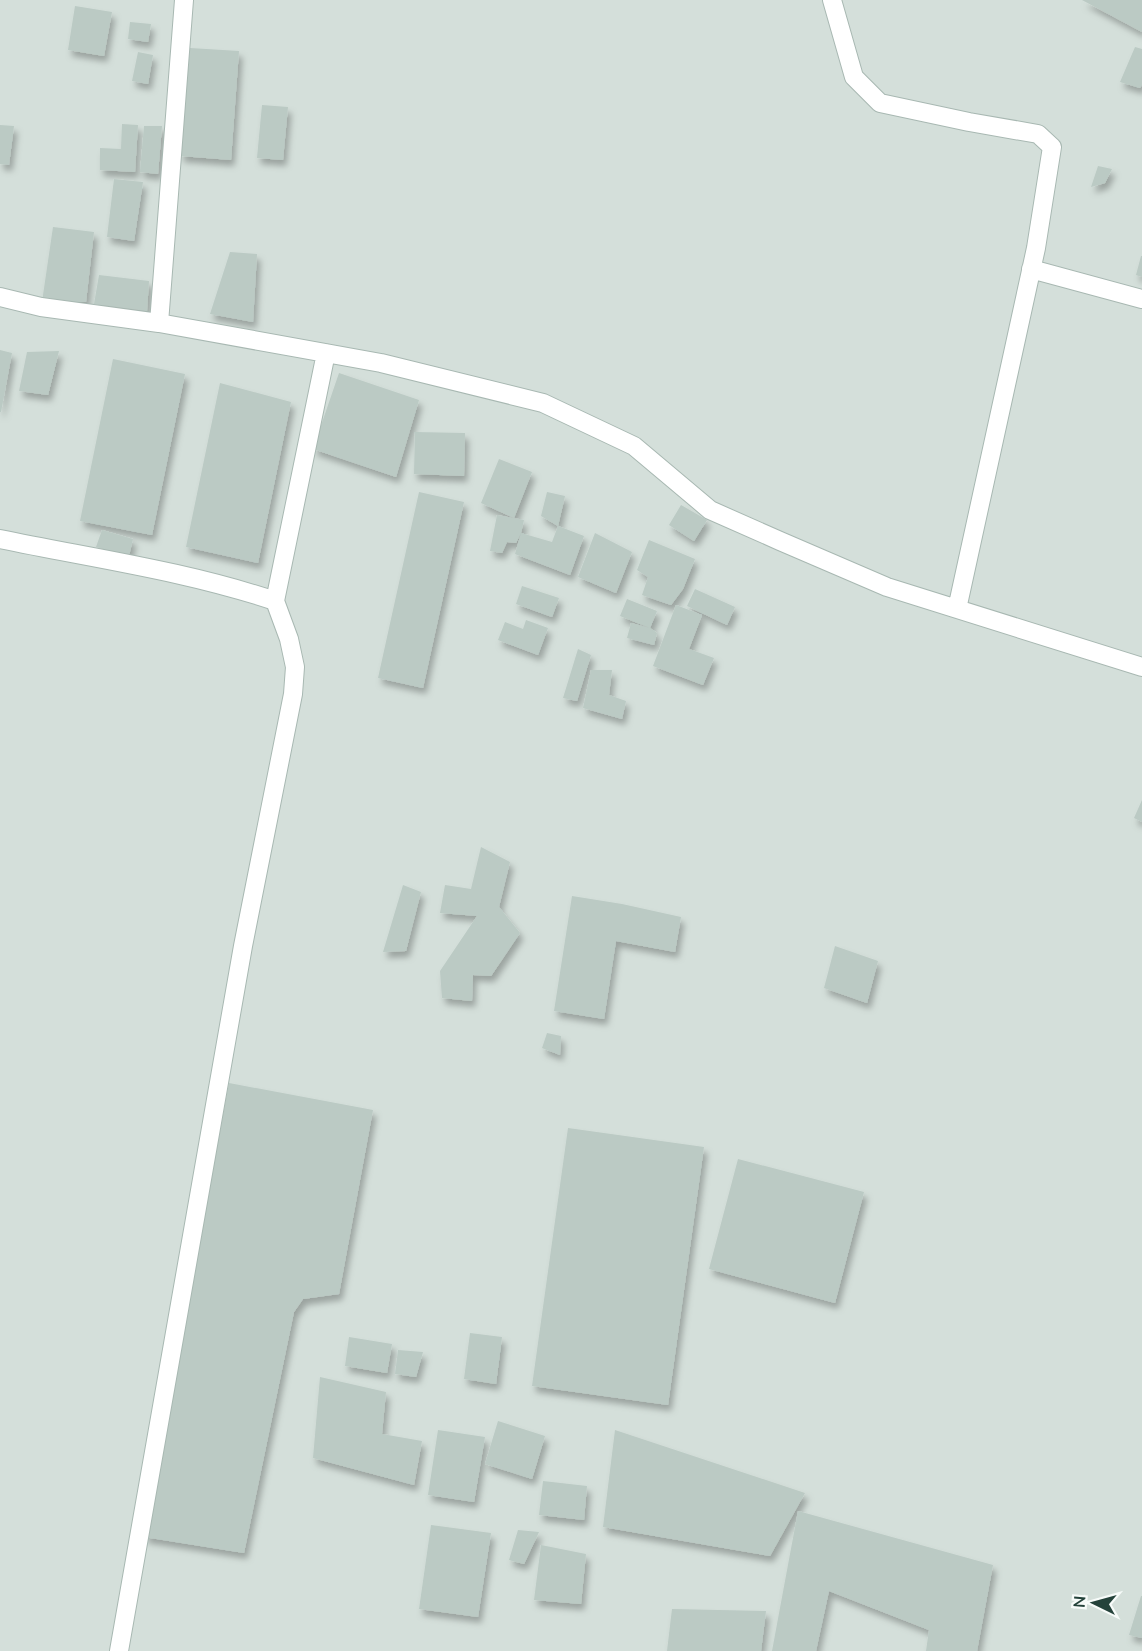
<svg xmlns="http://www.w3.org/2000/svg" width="1142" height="1651" viewBox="0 0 1142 1651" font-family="'Nunito Sans',sans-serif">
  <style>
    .built { fill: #d4dfda }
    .building { fill: #bbcac4; filter: url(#shadow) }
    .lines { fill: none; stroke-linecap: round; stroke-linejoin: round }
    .street-casing { stroke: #a8b8b2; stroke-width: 20 }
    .street { stroke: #fff; stroke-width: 18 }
  </style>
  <defs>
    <filter id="shadow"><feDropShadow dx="3.5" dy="6" stdDeviation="3" flood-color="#0004"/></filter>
  </defs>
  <rect width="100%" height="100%" fill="#e6efeb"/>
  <path class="built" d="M0,0H1142V1651H0Z"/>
  <path class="building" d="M1082,0H1142V32Z
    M75,6L112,12L104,56L68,50Z
    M130,22L151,24L148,42L128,39Z
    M1135,47L1142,49V85L1140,88L1120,82Z
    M190,48L239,51L231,160L180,156Z
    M138,52L153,55L148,84L132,81Z
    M262,105L288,107L283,160L257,158Z
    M122,124L138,125L135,172L100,170V148L121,149Z
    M0,125L14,126L9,165L0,164Z
    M144,126H162L158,174L140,172Z
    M1098,166L1112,169L1105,183L1091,187Z
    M114,179L143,182L134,241L107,237Z
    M53,227L94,232L86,302H42Z
    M230,252L257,254L253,322L210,314Z
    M1141,256H1142V277L1136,275Z
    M99,275L149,281L147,311L94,304Z
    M0,350L12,353L1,412H0Z
    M59,351L48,395L19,391L27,352Z
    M113,359L185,374L152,535L80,521Z
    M339,373L419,400L396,477L313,449Z
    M220,383L291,402L258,563L186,547Z
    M415,432L465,433L464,476L414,474Z
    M499,459L532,472L514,518L481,503Z
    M419,492L464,502L423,688L378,678Z
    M547,492L565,496L558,526L584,536L570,575L515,554L521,533L552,542L558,526L541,516Z
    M681,505L707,520L694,541L669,525Z
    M497,515L524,520L521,533L516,543L507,542L502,553L490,551Z
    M102,530L133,539L129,556L96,547Z
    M595,533L632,552L616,593L578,577Z
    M649,540L695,559L683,589L671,605L642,595L648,577L637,570Z
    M522,586L559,598L552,617L516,604Z
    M695,589L735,607L727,625L687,606Z
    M627,599L657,611L650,628L620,616Z
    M676,605L702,615L689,649L714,658L703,685L653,666Z
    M526,620L548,628L538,655L498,640L505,622L523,629Z
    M631,623L650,628L657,633L654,645L627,638Z
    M578,649L591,655L577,701L563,698Z
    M591,670H612L609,695L626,701L622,719L583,708Z
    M1142,800V822L1134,818Z
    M481,847L510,862L499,907L520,933L491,976L473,975L472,1001L442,998L440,971L477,916L440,913L445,885L471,889Z
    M403,885L421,892L406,951L383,952Z
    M572,896L622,904L681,917L675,952L616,941L604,1019L554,1011Z
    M835,946L878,961L867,1003L824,988Z
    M547,1033L561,1036L560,1055L542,1048Z
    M229,1083L373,1110L339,1294L303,1299L294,1312L244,1553L144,1537Z
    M568,1128L704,1147L668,1405L532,1386Z
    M738,1159L864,1192L835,1303L709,1269Z
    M470,1333L502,1337L496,1384L464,1379Z
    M349,1337L392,1344L387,1373L345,1366Z
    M398,1350L423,1352L416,1377L395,1374Z
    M320,1377L386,1392L382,1434L422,1441L414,1485L313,1458Z
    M498,1421L545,1436L532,1479L485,1464Z
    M438,1430L485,1437L474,1502L428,1495Z
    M615,1430L805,1493L770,1556L603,1527Z
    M543,1481L587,1486L584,1520L539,1515Z
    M798,1511L993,1565L977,1651H926L929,1630L829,1591L816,1651H772Z
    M431,1525L491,1533L478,1617L419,1609Z
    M518,1530L539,1532L524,1564L509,1560Z
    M541,1545L586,1554L581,1604L534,1600Z
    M1141,1596H1142V1638L1129,1635Z
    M672,1609L766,1611L761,1651H667Z"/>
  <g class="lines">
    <defs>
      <path id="street" d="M832,0L854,77L880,103L969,122L1038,134L1052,147L1036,248L957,609
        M1031,269L1142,299
        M0,297L41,307L159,323L381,363L543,403L634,446L710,510L780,541L887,587L1142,667
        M159,323L184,0
        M0,539C91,558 186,571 275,601L289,639L295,667L293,694L243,946L119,1651
        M275,601L326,353"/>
    </defs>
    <use href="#street" class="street-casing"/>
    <use href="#street" class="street"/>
  </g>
  <g transform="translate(1094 1603) rotate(275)" stroke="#f7fbf9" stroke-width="4.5" paint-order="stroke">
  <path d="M0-4.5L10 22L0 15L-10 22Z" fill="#24423a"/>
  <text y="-9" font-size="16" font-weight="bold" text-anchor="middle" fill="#24423a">N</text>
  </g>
</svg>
